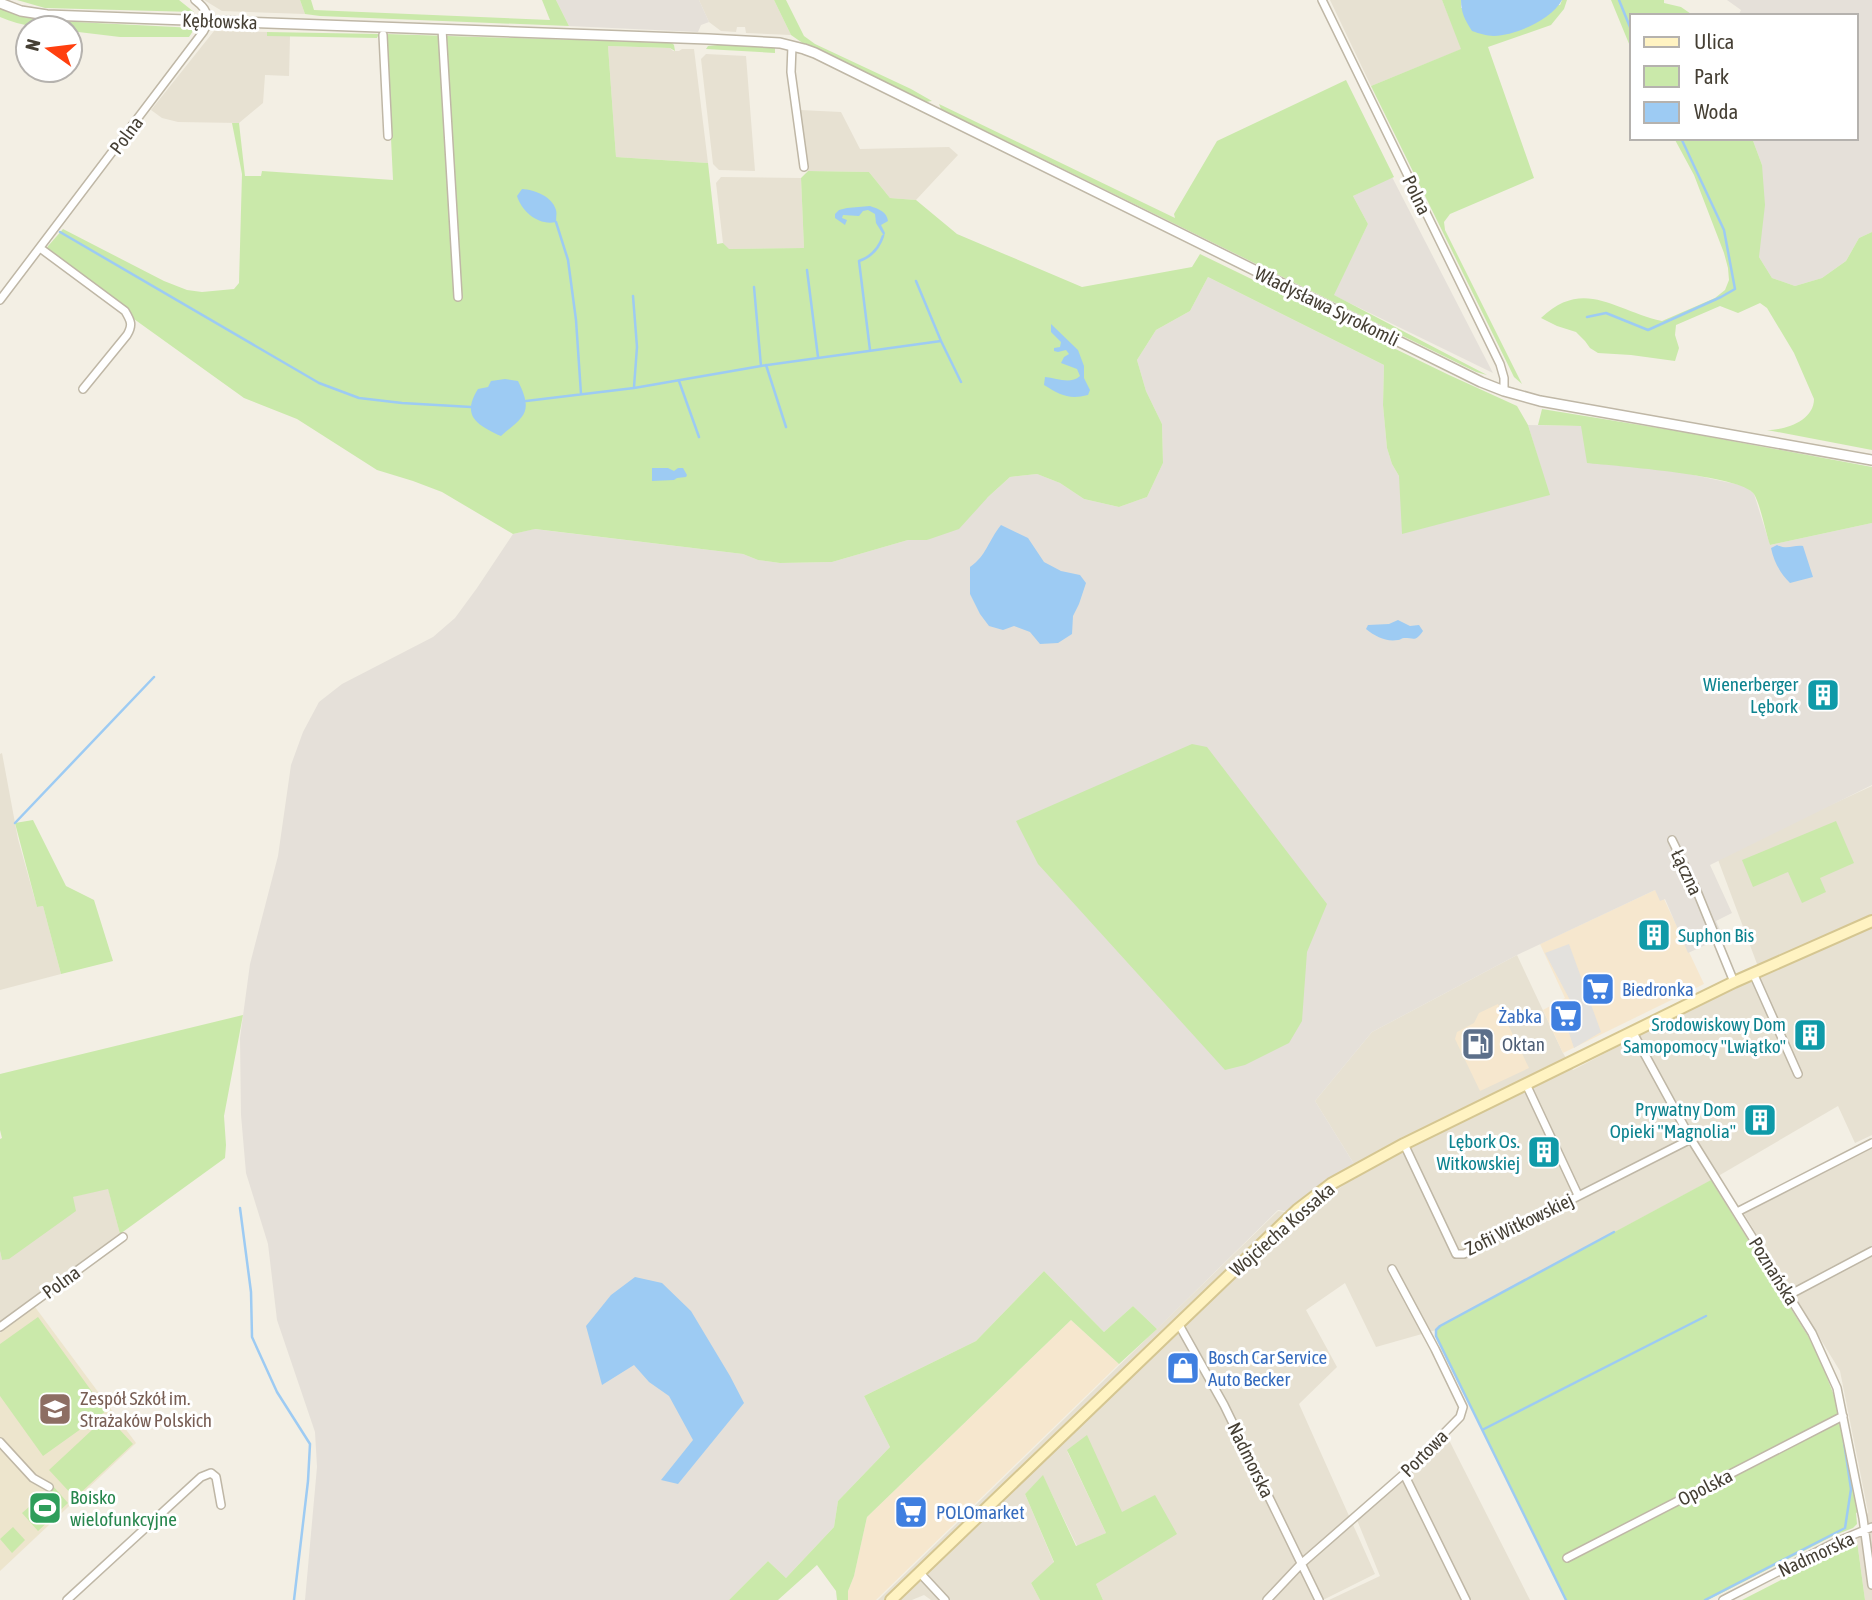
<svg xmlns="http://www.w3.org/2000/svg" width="1872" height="1600" viewBox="0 0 1872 1600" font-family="'Asap Condensed',sans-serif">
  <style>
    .residential { fill: #e7e1d2 }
    .commercial { fill: #f6e7ce }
    .industrial { fill: #e5e0d9 }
    .education { fill: #ede5cd }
    .green { fill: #cae9aa }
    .parking { fill: #e3e1dd }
    .water { fill: #9dcbf3 }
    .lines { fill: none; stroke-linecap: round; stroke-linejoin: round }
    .stream { stroke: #9dcbf3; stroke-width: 2.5 }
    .minor-casing { stroke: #bfb7a6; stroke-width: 10 }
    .tertiary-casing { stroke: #bfb7a6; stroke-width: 12 }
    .secondary-casing { stroke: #d5c691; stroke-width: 14 }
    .minor { stroke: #fff; stroke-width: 7 }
    .tertiary { stroke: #fff; stroke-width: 9 }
    .secondary { stroke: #fff3c2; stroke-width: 10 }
    .labels { text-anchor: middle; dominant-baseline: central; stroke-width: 6; stroke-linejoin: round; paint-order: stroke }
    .street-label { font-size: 19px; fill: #453f34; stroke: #fff }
    .culture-label { font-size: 19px; fill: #0d838f; stroke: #fff; text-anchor: end }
    .shop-label { font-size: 19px; fill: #366cbe; stroke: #fff; text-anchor: start }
    .service-label { font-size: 19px; fill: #4e5e75; stroke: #fff; text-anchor: start }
    .education-label { font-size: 19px; fill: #785e54; stroke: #fff; text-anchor: start }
    .leisure-label { font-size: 19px; fill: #27864d; stroke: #fff; text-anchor: start }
  </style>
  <rect width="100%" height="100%" fill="#f3efe4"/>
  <path class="residential" d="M204,0H300L305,14L222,11Z
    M699,0H774L791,35L746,33L745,27H737L736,32L721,31L709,22Z
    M1330,0H1442L1462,49L1371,86Z
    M214,31L267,32V36H290L289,76L265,75L263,103L239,123L178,122L162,118L151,110Z
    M608,46L670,48L673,51H679L682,49H694L708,163L616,157Z
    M706,54L746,56L755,171L719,170L713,164L701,59Z
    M800,110L841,112L860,149L949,147L958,155L916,200L890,198L869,172L808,171Z
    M721,177L801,178L804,248L728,249L723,243L716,183Z
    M2,753L18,839L37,907L43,906L61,974L0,990V754Z
    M1872,786V1135L1855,1143L1838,1106L1708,1182L1440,1326L1436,1330L1376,1347L1345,1283L1306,1310L1337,1367L1299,1404L1375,1574L1323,1600H1103L1096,1584L1122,1513L1067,1451L1106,1533L1077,1546L1043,1476L1025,1494L1054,1563L1031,1583L1040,1600H931L924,1595L912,1600H878L1278,1211L1308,1215L1359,1172L1315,1101L1372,1032L1517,955L1563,1053L1573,1070L1760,972L1717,857Z
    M1872,1147V1600H1865L1857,1541L1868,1512L1840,1371L1743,1212Z
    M108,1188L120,1234L125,1241L0,1333V1251L2,1260L72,1197Z
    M1448,1438L1530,1600H1329L1380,1576L1357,1520Z"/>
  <path class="commercial" d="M1655,890L1664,899L1704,984L1563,1053L1543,1010L1565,998L1540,944Z
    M1498,1004L1529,1068L1480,1091L1455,1039L1457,1032L1474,1023L1479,1013Z
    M1071,1320L1119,1364L876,1600H848V1591L854,1576L867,1517Z"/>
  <path class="industrial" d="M556,0H699L709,22L701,25L698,32L569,26Z
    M1727,0H1872V232L1859,238L1846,261L1822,278L1795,286L1772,278L1759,257L1762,165L1752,138H1856V16H1738L1741,10Z
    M1392,177L1493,373L1333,295L1368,224L1353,196Z
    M1208,277L1384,365L1383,405L1387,448L1392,464L1399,476L1549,495L1528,425L1581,426L1689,474L1745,486L1754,494L1770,545L1872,523V785L1710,865L1732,913L1716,921L1723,937L1688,953L1665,899L1660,901L1655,890L1517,955L1372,1032L1315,1101L1359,1172L1308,1215L1278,1210L1157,1329L1133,1306L1104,1332L1044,1271L976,1341L864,1396L890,1447L838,1501L834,1527L786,1578L768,1561L729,1600H305L317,1467L315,1432L277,1320L268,1244L246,1173L241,1115L240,1038L250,964L278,856L291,765L303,732L319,702L342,684L433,637L455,618L477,588L513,534L534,529L743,554L758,560L780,563L832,562L908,540H927L988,497L1010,477L1037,474L1060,483L1084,499L1119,507L1147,497L1163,463L1162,424L1146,391L1137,360L1156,330L1190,311Z"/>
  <path class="education" d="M35,1307L136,1443L0,1571V1333Z"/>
  <path class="green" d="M17,0H179L194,12L45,8Z
    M300,0H311L314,10L550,20L542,0H556L569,26L320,16L305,14Z
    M774,0H786L804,36L815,44L911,89L932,101L926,102L804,44L791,35Z
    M1442,0H1461V8L1560,5L1562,0H1567L1564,9L1551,25L1488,47L1534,178L1450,214L1444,222L1445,230L1522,384L1514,377L1371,86L1461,49Z
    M1611,0H1664V3L1681,7L1694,16H1632V51Z
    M0,8L23,17L57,21L195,28L189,37H120L70,31V28C46,28 22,27 0,17Z
    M267,32L379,34L377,38L267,36Z
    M386,34L672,43L674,45L675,51L670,48L608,46L616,157L708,163L717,244L723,243L729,249L804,248L801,178L808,171L869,172L890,198L916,200L957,234L1082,287L1192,267L1200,254L1449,375L1517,406L1528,425L1550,495L1402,534L1399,476L1392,464L1387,448L1383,405L1384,365L1208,277L1190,311L1156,330L1137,360L1146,391L1162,424L1163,463L1147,497L1119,507L1084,499L1060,483L1037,474L1010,477L988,497L959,529L927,540H908L832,562L780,563L758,560L743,554L535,529L513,534L442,492L413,481L377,470L297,419L244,398L42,253L63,229L164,281L187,290L202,292L234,289L239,283L242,174L232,123H239L245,176H261L262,171L393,180Z
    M728,44L775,47V53L706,49L708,46Z
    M1346,80L1394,177L1353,196L1368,224L1334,295L1487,375L1476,372L941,109L939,104L1175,218L1174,214L1217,141Z
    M1674,138H1752L1762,165L1765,205L1759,257L1772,278L1795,286L1822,278L1846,261L1859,238L1872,232V450L1767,430C1785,430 1814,421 1814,399L1794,353L1767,308L1760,303L1738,313L1720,306L1676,325L1675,335L1679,348L1675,361L1631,355L1598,353L1590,348L1585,341L1576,332L1557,326L1541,318C1584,277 1615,311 1662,321L1715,298L1725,290L1729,280L1728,268L1724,253L1694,175Z
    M1542,409L1689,433L1872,467V523L1770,545C1766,534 1760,503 1754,494C1742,475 1614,466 1587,463L1581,426L1538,425Z
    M1192,744L1207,747L1327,904L1307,952L1302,1021L1289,1043L1245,1065L1225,1070L1038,864L1016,821Z
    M33,820L66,886L94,900L113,961L61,974L43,906L37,907L15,823Z
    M1836,821L1854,863L1820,878L1826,892L1802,903L1788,872L1753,887L1742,860Z
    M243,1015L224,1116L226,1145L225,1158L120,1234L108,1189L73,1197L76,1211L9,1259L2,1260L0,1251V1139L2,1138L0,1130V1074Z
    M1711,1180L1808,1336L1821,1362L1835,1398L1858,1512L1856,1513L1857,1524L1853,1528L1835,1535L1708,1600H1566L1436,1336V1330L1440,1326Z
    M1044,1271L1104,1332L1133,1306L1157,1329L1119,1364L1071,1320L867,1517L854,1576L848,1591V1600H837L836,1591L817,1565L778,1600H729L768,1561L786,1578L834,1527L838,1501L890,1447L864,1396L976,1341Z
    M38,1317L106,1411L43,1456L0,1396V1344Z
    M107,1416L133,1444L75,1498L49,1470Z
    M1087,1435L1122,1512L1155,1495L1177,1534L1096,1584L1103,1600H1040L1031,1583L1054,1562L1025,1494L1043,1475L1076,1546L1106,1533L1067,1450Z
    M53,1486L68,1503L38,1531L22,1513Z
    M13,1527L25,1540L12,1553L0,1539Z
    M1857,1541L1865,1600H1742Z"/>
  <path class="parking" d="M1569,944L1601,1032L1574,1048L1568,1030L1581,1021L1545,953Z"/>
  <path class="water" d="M1461,0H1562C1551,20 1516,35 1494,36C1487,36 1478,33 1472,31C1465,20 1461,13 1461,0Z
    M522,189C535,190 552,196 556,210C557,213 556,218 556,222C539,226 522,212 517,196Z
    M870,206C879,209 887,212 888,221L881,225L885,233L884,236L876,223L875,214L868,210L863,211L859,216L843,215L842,218L847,220L845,225L835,218V214L839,210L847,208Z
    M1051,324L1078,350L1084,366V378L1090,390L1088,395C1069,400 1060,395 1044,385L1045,377C1057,378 1070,385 1080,376L1077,369L1061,363L1064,357L1069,354L1066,350L1058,352L1054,351V348L1060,347L1061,342L1051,332Z
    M505,379L518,381C534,413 524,416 501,436C477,425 461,416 478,389L488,387L491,381Z
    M652,468H668L674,471L678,468H683L687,475L686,477L677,478L674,480L652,481Z
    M1001,525L1028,538L1044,562L1061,571L1080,575L1086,583L1079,604L1073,616L1072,634L1058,643L1040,644L1030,632L1014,626L1003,630L989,626L980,614L970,594V567C987,555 988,541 1001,525Z
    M1777,545C1788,550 1792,545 1803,546L1813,577L1790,583C1780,573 1774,562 1771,548Z
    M1398,620L1410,626L1419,625L1423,631C1415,642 1415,638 1404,638C1402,638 1400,640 1398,640C1386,642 1376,637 1366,629L1368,625L1389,624Z
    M635,1277L662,1283L691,1311L730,1376L744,1403L678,1484L661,1480L693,1440L669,1396L649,1382L634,1365L602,1385L586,1326L611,1295Z"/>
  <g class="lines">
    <path class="stream" d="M1619,0L1632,32
      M556,222L568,260L576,320L581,394
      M60,232L319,383L359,398L402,403L471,407
      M807,270L818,357
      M754,287L761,366
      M633,296L637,347L634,387
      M1587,317L1606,313L1648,330L1721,297L1735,289L1724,230L1681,138
      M941,341L961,382
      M870,350L859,261C871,257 879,248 883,236
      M766,365L786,427
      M679,381L699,437
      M526,401L634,388L761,366L941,341L916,281
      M15,823L154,677
      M240,1208L251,1292L252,1337L277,1392L310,1444L308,1481L294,1600
      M1484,1429L1706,1316
      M1566,1600L1436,1336V1330L1440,1326L1614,1232
      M1705,1600L1845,1528L1851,1489L1844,1442"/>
    <defs>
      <path id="minor" d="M1322,0L1500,364L1504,378V391
        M442,29L458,297
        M383,35L388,136
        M792,46L791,72L804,167
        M40,248L125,311C131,321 133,325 127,335L83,389
        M0,300L203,32L209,21C207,11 203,6 195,0
        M1672,840L1696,889L1734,982
        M1753,973L1798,1074
        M1632,1031L1691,1139L1812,1333L1837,1388L1863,1518L1872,1585
        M1526,1084L1578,1195
        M1404,1144L1456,1254H1464L1691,1139
        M1737,1212L1872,1143
        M1789,1295L1872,1251
        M1178,1323L1224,1405L1319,1600
        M0,1327L123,1237
        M0,1442L33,1478L49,1487
        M1404,1474L1466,1600
        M1567,1558L1843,1416
        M919,1572L945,1600
        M67,1600L201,1477L211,1473L216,1477L221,1505
        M1267,1600L1301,1564L1404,1474L1460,1417L1463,1407L1435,1349L1392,1269
        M1723,1600L1836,1542L1872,1527"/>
      <path id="tertiary" d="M0,3L21,11L47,15L708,39L780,43L804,49L815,53L1481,382L1504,391L1540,401L1872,460"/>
      <path id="secondary" d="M891,1600L1297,1210L1331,1184L1404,1144L1734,982L1872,921"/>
    </defs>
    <use href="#minor" class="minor-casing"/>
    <use href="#tertiary" class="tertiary-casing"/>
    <use href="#secondary" class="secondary-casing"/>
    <use href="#minor" class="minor"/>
    <use href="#tertiary" class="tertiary"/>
    <use href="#secondary" class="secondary"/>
  </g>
  <defs>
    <symbol id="building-square" viewBox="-11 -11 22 22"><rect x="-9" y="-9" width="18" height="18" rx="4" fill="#0f9aa8" stroke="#fff"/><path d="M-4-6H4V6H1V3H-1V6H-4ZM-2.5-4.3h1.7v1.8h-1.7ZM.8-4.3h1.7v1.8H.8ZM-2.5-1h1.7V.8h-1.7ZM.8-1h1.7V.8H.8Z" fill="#fff"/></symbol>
    <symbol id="supermarket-square" viewBox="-11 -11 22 22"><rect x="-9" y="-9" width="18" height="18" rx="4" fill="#3f7fe0" stroke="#fff"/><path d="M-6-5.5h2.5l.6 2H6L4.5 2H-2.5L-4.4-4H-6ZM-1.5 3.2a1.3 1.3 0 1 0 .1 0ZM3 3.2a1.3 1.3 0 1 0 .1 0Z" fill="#fff"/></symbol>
    <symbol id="fuel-square" viewBox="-11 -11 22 22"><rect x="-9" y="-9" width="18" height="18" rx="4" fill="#5c6f8a" stroke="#fff"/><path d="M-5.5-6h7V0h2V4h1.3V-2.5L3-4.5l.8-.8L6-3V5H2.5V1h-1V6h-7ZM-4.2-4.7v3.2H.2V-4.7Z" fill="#fff"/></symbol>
    <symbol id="shop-square" viewBox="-11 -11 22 22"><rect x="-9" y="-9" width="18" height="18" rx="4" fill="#3f7fe0" stroke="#fff"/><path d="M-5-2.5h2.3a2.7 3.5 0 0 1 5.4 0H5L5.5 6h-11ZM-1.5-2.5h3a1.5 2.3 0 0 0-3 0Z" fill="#fff"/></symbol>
    <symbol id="school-square" viewBox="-11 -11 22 22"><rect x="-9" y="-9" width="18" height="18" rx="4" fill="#8d6e63" stroke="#fff"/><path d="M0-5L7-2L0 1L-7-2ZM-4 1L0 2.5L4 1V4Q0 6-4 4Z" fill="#fff"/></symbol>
    <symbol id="stadium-square" viewBox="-11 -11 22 22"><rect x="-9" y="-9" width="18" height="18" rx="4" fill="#2e9e5b" stroke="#fff"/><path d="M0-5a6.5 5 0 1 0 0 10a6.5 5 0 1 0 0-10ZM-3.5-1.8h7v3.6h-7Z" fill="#fff"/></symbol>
  </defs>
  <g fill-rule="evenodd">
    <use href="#building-square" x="1804" y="676" width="38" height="38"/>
    <use href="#building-square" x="1635" y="916" width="38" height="38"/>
    <use href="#supermarket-square" x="1579" y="970" width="38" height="38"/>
    <use href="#supermarket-square" x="1547" y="997" width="38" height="38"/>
    <use href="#building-square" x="1791" y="1016" width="38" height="38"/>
    <use href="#fuel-square" x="1459" y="1025" width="38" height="38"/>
    <use href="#building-square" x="1741" y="1101" width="38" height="38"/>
    <use href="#building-square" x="1525" y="1133" width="38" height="38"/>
    <use href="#shop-square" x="1164" y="1349" width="38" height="38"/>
    <use href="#school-square" x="36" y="1390" width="38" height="38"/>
    <use href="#stadium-square" x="26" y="1489" width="38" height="38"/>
    <use href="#supermarket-square" x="892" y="1493" width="38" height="38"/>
  </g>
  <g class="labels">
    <g class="street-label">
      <text transform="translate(220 21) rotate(2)">Kębłowska</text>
      <text transform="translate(126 135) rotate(-53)">Polna</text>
      <text transform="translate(1417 195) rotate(64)">Polna</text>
      <text transform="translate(1327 306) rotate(26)">Władysława Syrokomli</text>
      <text transform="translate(1687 872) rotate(65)">Łączna</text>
      <text transform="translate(1519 1224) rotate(-26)">Zofii Witkowskiej</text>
      <text transform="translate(1282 1229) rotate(-41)">Wojciecha Kossaka</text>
      <text transform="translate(1774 1271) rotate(58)">Poznańska</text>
      <text transform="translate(61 1282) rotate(-36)">Polna</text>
      <text transform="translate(1424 1453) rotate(-45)">Portowa</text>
      <text transform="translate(1251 1460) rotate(64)">Nadmorska</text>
      <text transform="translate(1705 1487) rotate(-27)">Opolska</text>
      <text transform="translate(1816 1554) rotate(-25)">Nadmorska</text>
    </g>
    <g class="culture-label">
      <text x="1798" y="684">Wienerberger<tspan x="1798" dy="22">Lębork</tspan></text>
      <text x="1678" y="935" text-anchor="start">Suphon Bis</text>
      <text x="1786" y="1024">Srodowiskowy Dom<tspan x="1786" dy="22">Samopomocy "Lwiątko"</tspan></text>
      <text x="1736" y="1109">Prywatny Dom<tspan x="1736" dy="22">Opieki "Magnolia"</tspan></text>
      <text x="1520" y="1141">Lębork Os.<tspan x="1520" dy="22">Witkowskiej</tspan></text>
    </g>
    <g class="shop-label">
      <text x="1622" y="989">Biedronka</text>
      <text x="1542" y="1016" text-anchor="end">Żabka</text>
      <text x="1208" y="1357">Bosch Car Service<tspan x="1208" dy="22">Auto Becker</tspan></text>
      <text x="936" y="1512">POLOmarket</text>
    </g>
    <g class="service-label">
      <text x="1502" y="1044">Oktan</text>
    </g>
    <g class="education-label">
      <text x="80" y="1398">Zespół Szkół im.<tspan x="80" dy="22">Strażaków Polskich</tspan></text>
    </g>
    <g class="leisure-label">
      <text x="70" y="1497">Boisko<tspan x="70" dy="22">wielofunkcyjne</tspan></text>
    </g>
  </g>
  <rect x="1630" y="14" width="228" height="126" fill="#ffffff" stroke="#b5b2ae" stroke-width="2"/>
  <rect x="1644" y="37" width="35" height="10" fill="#fff3c2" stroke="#b5b2ae" stroke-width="2"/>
  <text x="1694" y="49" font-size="21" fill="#453f34">Ulica</text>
  <rect x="1644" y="66" width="35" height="21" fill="#cae9aa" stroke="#b5b2ae" stroke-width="2"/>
  <text x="1694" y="84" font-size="21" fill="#453f34">Park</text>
  <rect x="1644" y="102" width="35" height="21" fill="#9dcbf3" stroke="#b5b2ae" stroke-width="2"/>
  <text x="1694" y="119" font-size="21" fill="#453f34">Woda</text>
  <g transform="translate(49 49) rotate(284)"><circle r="33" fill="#ffffff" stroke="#b5b2ae" stroke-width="2"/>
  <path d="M0-5L12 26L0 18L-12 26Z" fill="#ff3f0f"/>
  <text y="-10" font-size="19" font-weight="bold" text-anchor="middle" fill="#453f34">N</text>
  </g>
</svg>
